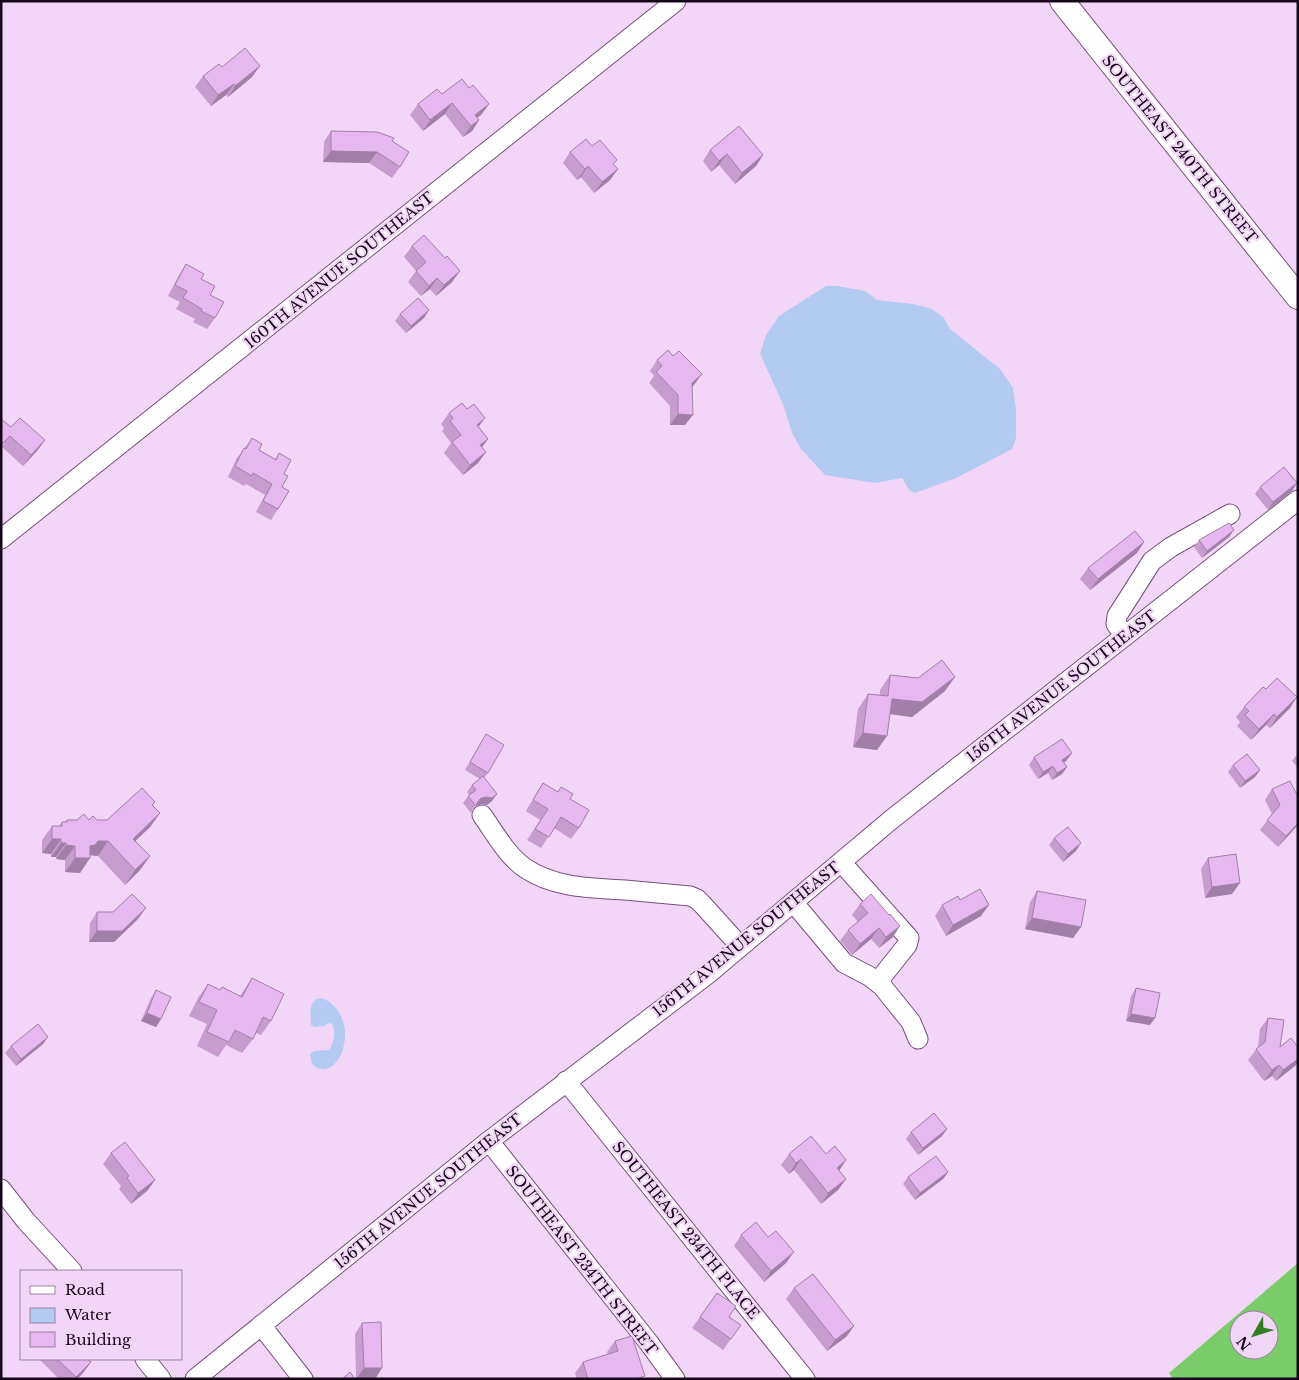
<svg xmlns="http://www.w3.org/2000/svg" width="1299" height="1380" viewBox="0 0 1299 1380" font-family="'Libre Baskerville',serif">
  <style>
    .forest { fill: #7acb6a; fill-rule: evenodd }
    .water { fill: #b3cbf2 }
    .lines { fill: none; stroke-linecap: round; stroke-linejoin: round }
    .minor-casing { stroke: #794f82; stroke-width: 21 }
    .major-casing { stroke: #794f82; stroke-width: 26 }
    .minor { stroke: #fff; stroke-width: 19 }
    .major { stroke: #fff; stroke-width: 24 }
    .wall { fill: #c69dce }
    .shaded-wall { fill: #a180a8 }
    .building { fill: #e6b7f0; stroke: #a180a8 }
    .labels { text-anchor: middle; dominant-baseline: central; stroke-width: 4.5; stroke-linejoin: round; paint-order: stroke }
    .street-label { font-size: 15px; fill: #16061a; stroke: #f2d6f8 }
  </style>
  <rect width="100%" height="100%" fill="#f2d6f8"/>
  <path class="forest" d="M1298,1263V1379H1173L1169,1373ZM1239,1320H1269V1350H1239Z"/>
  <path class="water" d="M826,286H837L865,291L877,300L913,304L932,309L944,318L950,329L1000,369L1013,388L1016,409V438L1012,449L956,478L915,493L909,490L902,478L875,483L825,475L801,449L792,433L783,404L760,354L766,335L779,316Z
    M321,998C326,999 330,1002 334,1006C360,1033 335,1086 312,1064L310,1054L314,1051L329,1050C334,1043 336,1031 332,1024L328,1023L324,1026L315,1027L311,1025C311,1014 307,1000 321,998Z"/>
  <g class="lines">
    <defs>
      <path id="minor" d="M1,539L676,1
        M1125,636L1116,624L1117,616L1152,561L1171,547L1230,514
        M482,815C495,833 507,856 525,868C554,888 592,888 625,890C647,892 669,894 690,896L697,899L703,905L740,946
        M841,862L909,938L907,945L880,979L882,986L911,1022L918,1039
        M793,902L844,963L869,976L882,986
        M566,1081L805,1379
        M489,1141L649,1343L675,1379
        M1,1189L26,1221L72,1271
        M261,1325L303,1379
        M145,1359L161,1379
        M195,1379L489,1141L708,974L892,819L1298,500"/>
      <path id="major" d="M1062,1L1298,297"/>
    </defs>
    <use href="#minor" class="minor-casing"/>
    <use href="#major" class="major-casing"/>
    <use href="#minor" class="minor"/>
    <use href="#major" class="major"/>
  </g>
  <path class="wall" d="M222,67L252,77L228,97L226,95L211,106L195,87L203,76Z
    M469,88L489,104L481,115L477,118L479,120L472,131L463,137L445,114L423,131L410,115L418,104L442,94Z
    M331,131L392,141L400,167L392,178L369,163L323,162L324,142Z
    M592,146L618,169L610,180L594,193L581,177L577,180L563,163L570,152Z
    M710,150L763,155L756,166L735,184L719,165L711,172L703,161Z
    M412,246L445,258L460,271L452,282L436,296L430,289L421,296L408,282L416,271L404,257Z
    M186,264L201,279L210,295L215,318L207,329L193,322L195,319L176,309L180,302L168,296L179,275Z
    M429,310L424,318L406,333L395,321L400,314Z
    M673,356L702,374L692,386L685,425H670V406L649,383L654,376L650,371L657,360Z
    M449,413L479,427L488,439L482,447L486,452L478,463L463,475L444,453L451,443L442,431L444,428L441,424Z
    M11,427L45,440L37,451L23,466L2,447Z
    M252,438L259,450L275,459L279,453L284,474L278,509L271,520L256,512L265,495L246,484L244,486L228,477L237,458Z
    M1260,487L1292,491L1268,510L1255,494Z
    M1229,537L1202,558L1194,547L1199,540Z
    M1144,542L1137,553L1090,590L1080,579L1088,568Z
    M890,675L945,691L912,717L890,714L877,750L853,747L858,709L868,694L880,695V690Z
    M1244,707L1290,708L1270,728L1266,725L1251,740L1237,726L1240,722L1236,717Z
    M486,734L488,773L484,778L492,801L487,805L482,804L476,805L471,813L463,803L469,795L467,792L472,785L480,779L465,770Z
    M1072,753L1066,761L1064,762L1067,767L1062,774L1052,780L1048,773L1038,779L1029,765L1034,757Z
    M1298,753V768L1292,761Z
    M1233,765L1260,770L1255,777L1240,788L1228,772Z
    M543,783L558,792L561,787L570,799L579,828L571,839L554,828L541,848L527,840L540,820L526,811L536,794Z
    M1272,789L1298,797V825L1278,847L1260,830L1272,814L1265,800Z
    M155,802L153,805L160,813L150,827L135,841L150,856L140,870L125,885L98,856L90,855V858L80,873L65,872V860L56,859V857H51V854L42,853V840L52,826H59L62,822H65L67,820H107Z
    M1054,838L1076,851L1063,862L1049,845Z
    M1208,858L1232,894L1205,898L1201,869Z
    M1037,891L1081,927L1073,938L1025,929L1030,902Z
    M960,900L981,916L946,936L935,916L942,905Z
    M860,904L893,937L879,948L871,939L852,955L840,941L848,930L858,922L852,915Z
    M97,912L138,919L114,942H89L90,923Z
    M252,978L271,1021L261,1035L256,1033L253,1039L242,1053L226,1045L218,1057L197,1046L207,1024L189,1016L198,998L208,984L220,990L222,987L240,996Z
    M1136,988L1150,1025L1126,1021L1131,996Z
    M156,990L161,1019L156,1027L141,1021L151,998Z
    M1268,1018L1280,1047H1298V1063L1296,1065L1276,1081L1272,1076L1264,1081L1248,1060L1258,1047L1260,1029Z
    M43,1044L16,1066L5,1053L11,1046Z
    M947,1129L942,1136L918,1155L906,1139L911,1132Z
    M111,1153L148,1190L131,1204L119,1189L121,1186L103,1164Z
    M789,1154H826L846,1160L839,1170L846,1179L838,1190L821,1204L794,1170L789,1174L781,1165Z
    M948,1172L943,1179L915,1200L903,1184L908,1177Z
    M741,1235L786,1263L764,1282L734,1246Z
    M794,1288L854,1326L846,1337L827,1351L786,1299Z
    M717,1293L729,1317L741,1325L723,1350L692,1328Z
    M362,1323L382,1368L375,1379H356L355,1334Z
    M615,1341L643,1379H577L575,1373L583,1362L608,1355L607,1352Z
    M39,1359H87L91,1362L83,1373L77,1379H59Z"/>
  <path class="shaded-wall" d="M260,66L252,77L228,97L235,86Z
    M234,84L226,95L211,106L218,95Z
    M452,103L445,114L423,131L430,120Z
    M489,104L481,115L469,124L475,115Z
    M479,120L472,131L463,137L471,126Z
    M331,151L377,152L369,163L323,162Z
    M727,154L719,165L711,172L719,161Z
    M763,155L756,166L735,184L742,173Z
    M588,166L581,177L577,180L585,169Z
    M618,169L610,180L594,193L602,182Z
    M460,271L452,282L436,296L444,285Z
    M437,278L430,289L421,296L429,286Z
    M429,310L424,318L406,333L411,326Z
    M702,374L694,385L685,394L692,383Z
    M678,414L693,415L685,425H670Z
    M485,418L477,429V425Z
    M488,439L480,450V445Z
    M45,440L37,451L23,466L31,455Z
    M486,452L478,463L463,475L470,465Z
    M1297,483L1292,491L1268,510L1273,502Z
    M1234,530L1229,537L1202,558L1207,551Z
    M1144,542L1137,553L1090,590L1098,579Z
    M955,677L945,691L912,717L882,713L892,699Z
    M1297,697L1290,708L1270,728L1277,717Z
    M1274,714L1266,725L1251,740L1259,729Z
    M863,733L887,736L877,750L853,747Z
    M1072,753L1066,761L1057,767L1062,760Z
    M1053,766L1048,773L1038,779L1043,772Z
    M1067,767L1062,774L1052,780L1057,773Z
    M1260,770L1255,777L1240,788L1245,781Z
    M497,794L492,801L487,805L482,804L476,806V805L481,798Z
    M160,813L150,827L123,853L133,839Z
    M1298,823V825L1278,847L1286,836Z
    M52,839H61L51,854L42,853Z
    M98,841H108L98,856L88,855L90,858L80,873L65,872L75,858L90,846Z
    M61,843H66L56,857H51Z
    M1081,843L1076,851L1063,862L1068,854Z
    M66,845L75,846L65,860L56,859Z
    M150,856L140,870L125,885L135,870Z
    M1240,883L1232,894L1205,898L1212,887Z
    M989,905L981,916L946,936L953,925Z
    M146,908L138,919L114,942H89L97,931Z
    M1032,918L1081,927L1073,938L1025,929Z
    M900,926L893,937L879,948L886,937Z
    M879,928L871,939L852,955L860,944Z
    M147,1013L161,1019L156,1027L141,1021Z
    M1131,1014L1155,1018L1150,1025L1126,1021Z
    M48,1037L43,1044L16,1066L21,1059Z
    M1298,1059V1063L1296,1065L1276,1081L1283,1070Z
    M1279,1065L1272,1076L1264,1081L1272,1070Z
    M947,1129L942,1136L918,1155L923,1148Z
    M801,1159L794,1170L789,1174L796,1163Z
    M846,1160L839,1171L837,1168Z
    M948,1172L943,1179L915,1200L920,1193Z
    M846,1179L838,1190L821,1204L828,1193Z
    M155,1180L148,1190L131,1204L138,1193Z
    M794,1252L786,1263L764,1282L771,1271Z
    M854,1326L846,1337L827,1351L835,1340Z
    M91,1362L83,1373L77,1379H74Z
    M364,1368H382L375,1379H356Z"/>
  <path class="building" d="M245,48L260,66L235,86L234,84L218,95L203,76L219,64L222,67Z
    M462,79L469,88L473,85L489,104L475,115L479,120L471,126L452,103L430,120L418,104L437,89L442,94Z
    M739,126L763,155L742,173L727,154L719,161L710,150Z
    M331,131L377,132L394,138L392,141L409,152L400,167L377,152L331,151Z
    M586,139L592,146L600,140L617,160L613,164L618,169L602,182L588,166L585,169L570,152Z
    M424,235L445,258L447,256L460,271L444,285L437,278L429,286L416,271L426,262L412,246Z
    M186,264L204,274L201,279L215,286L210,295L224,302L215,318L201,311L202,309L183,298L187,291L175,285Z
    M418,298L429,310L411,326L400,314Z
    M668,350L673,356L679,351L702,374L692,383L693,415L678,414V395L656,372L662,366L657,360Z
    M462,403L467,409L474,404L485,418L477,425L488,439L480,445L486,452L470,465L452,442L461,435L450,421L453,418L449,413Z
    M20,418L45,440L31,455L10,436L1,445V419L11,427Z
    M252,438L262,444L259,450L276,460L279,453L291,460L284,474L288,476L282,487L289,491L278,509L263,501L272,484L253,473L252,476L235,466L244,448L246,449Z
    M1284,467L1297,483L1273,502L1260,487Z
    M1229,523L1234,530L1207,551L1199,540Z
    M1135,531L1144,542L1098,579L1088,568Z
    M942,660L955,677L922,702L892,699L887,736L863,733L868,694L888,696L890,675L918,678Z
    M1277,678L1297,697L1277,717L1274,714L1259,729L1245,715L1249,711L1244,707L1263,687L1266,689Z
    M486,734L504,745L488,773L470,762Z
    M1062,739L1072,753L1062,760L1067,767L1057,773L1053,766L1043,772L1034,757Z
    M1247,754L1260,770L1245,781L1233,765Z
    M483,776L497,794L492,798L487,797L481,798L477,803L476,806L468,796L476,790L472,785Z
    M1290,781L1298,797V823L1286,836L1267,820L1280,805L1272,789Z
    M543,783L558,792L561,787L573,794L570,799L589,810L579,828L561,817L549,837L535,829L548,809L533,800Z
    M142,788L155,802L152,805L160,813L133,839L150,856L135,870L108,841H98L95,845L90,846V858H75V846L66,845V843H61V839H52V826H62V822H67V820H77L84,814L89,820L93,816L97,820H107Z
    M1068,827L1081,843L1068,854L1054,838Z
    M1236,854L1240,883L1212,887L1208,858Z
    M980,889L989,905L953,925L942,905L958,896L960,900Z
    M1037,891L1086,900L1081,927L1032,918Z
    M132,894L146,908L122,931H97V912H113Z
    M871,894L889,915L890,914L900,926L886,937L879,928L860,944L848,930L868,913L860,904Z
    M252,978L284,994L271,1021L263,1017L253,1039L235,1030L229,1042L207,1032L217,1010L199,1002L208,984L220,990L222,987L242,997Z
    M1136,988L1160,993L1155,1018L1131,1014Z
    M156,990L171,997L161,1019L147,1013Z
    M1268,1018L1284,1020L1280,1047L1291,1038L1298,1047V1059L1283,1070L1279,1065L1272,1070L1256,1049L1265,1042Z
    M38,1024L48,1037L21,1059L11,1046Z
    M934,1113L947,1129L923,1148L911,1132Z
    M811,1136L826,1154L835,1146L846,1160L837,1168L846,1179L828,1193L801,1159L796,1163L789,1154Z
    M125,1142L155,1180L138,1193L127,1178L129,1176L111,1153Z
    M936,1156L948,1172L920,1193L908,1177Z
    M756,1222L768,1237L776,1231L794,1252L771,1271L741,1235Z
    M813,1274L854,1326L835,1340L794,1288Z
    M717,1293L736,1306L729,1317L741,1325L731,1339L700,1317Z
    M381,1322L382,1368H364L362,1323Z
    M632,1336L645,1376L636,1379H588L583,1362L618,1351L615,1341Z
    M57,1359H87L91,1362L76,1377Z
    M350,1372L355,1379H342Z"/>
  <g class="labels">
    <g class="street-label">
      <text transform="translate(1180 149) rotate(51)">SOUTHEAST 240TH STREET</text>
      <text transform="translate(339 270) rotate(-39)">160TH AVENUE SOUTHEAST</text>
      <text transform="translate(1061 686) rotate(-38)">156TH AVENUE SOUTHEAST</text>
      <text transform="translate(746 939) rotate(-39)">156TH AVENUE SOUTHEAST</text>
      <text transform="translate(428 1191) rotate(-39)">156TH AVENUE SOUTHEAST</text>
      <text transform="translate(686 1230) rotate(51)">SOUTHEAST 234TH PLACE</text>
      <text transform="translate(582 1260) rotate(52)">SOUTHEAST 234TH STREET</text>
    </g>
  </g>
  <rect width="1299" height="1380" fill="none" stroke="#16061a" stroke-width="5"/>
  <rect x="20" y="1270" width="162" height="90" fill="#f2d6f8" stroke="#9a839f"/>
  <rect x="30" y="1286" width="25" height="8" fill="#ffffff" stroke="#9a839f"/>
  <text x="65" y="1295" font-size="15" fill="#16061a">Road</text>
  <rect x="30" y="1308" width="25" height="15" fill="#b3cbf2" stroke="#9a839f"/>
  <text x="65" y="1320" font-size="15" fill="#16061a">Water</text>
  <rect x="30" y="1332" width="25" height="15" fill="#e6b7f0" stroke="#9a839f"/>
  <text x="65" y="1345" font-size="15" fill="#16061a">Building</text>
  <g transform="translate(1254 1335) rotate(231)"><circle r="24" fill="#f2d6f8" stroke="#9a839f"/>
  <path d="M0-4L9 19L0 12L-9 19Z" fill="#337d23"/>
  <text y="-8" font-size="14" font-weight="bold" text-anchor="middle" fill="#16061a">N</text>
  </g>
</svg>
